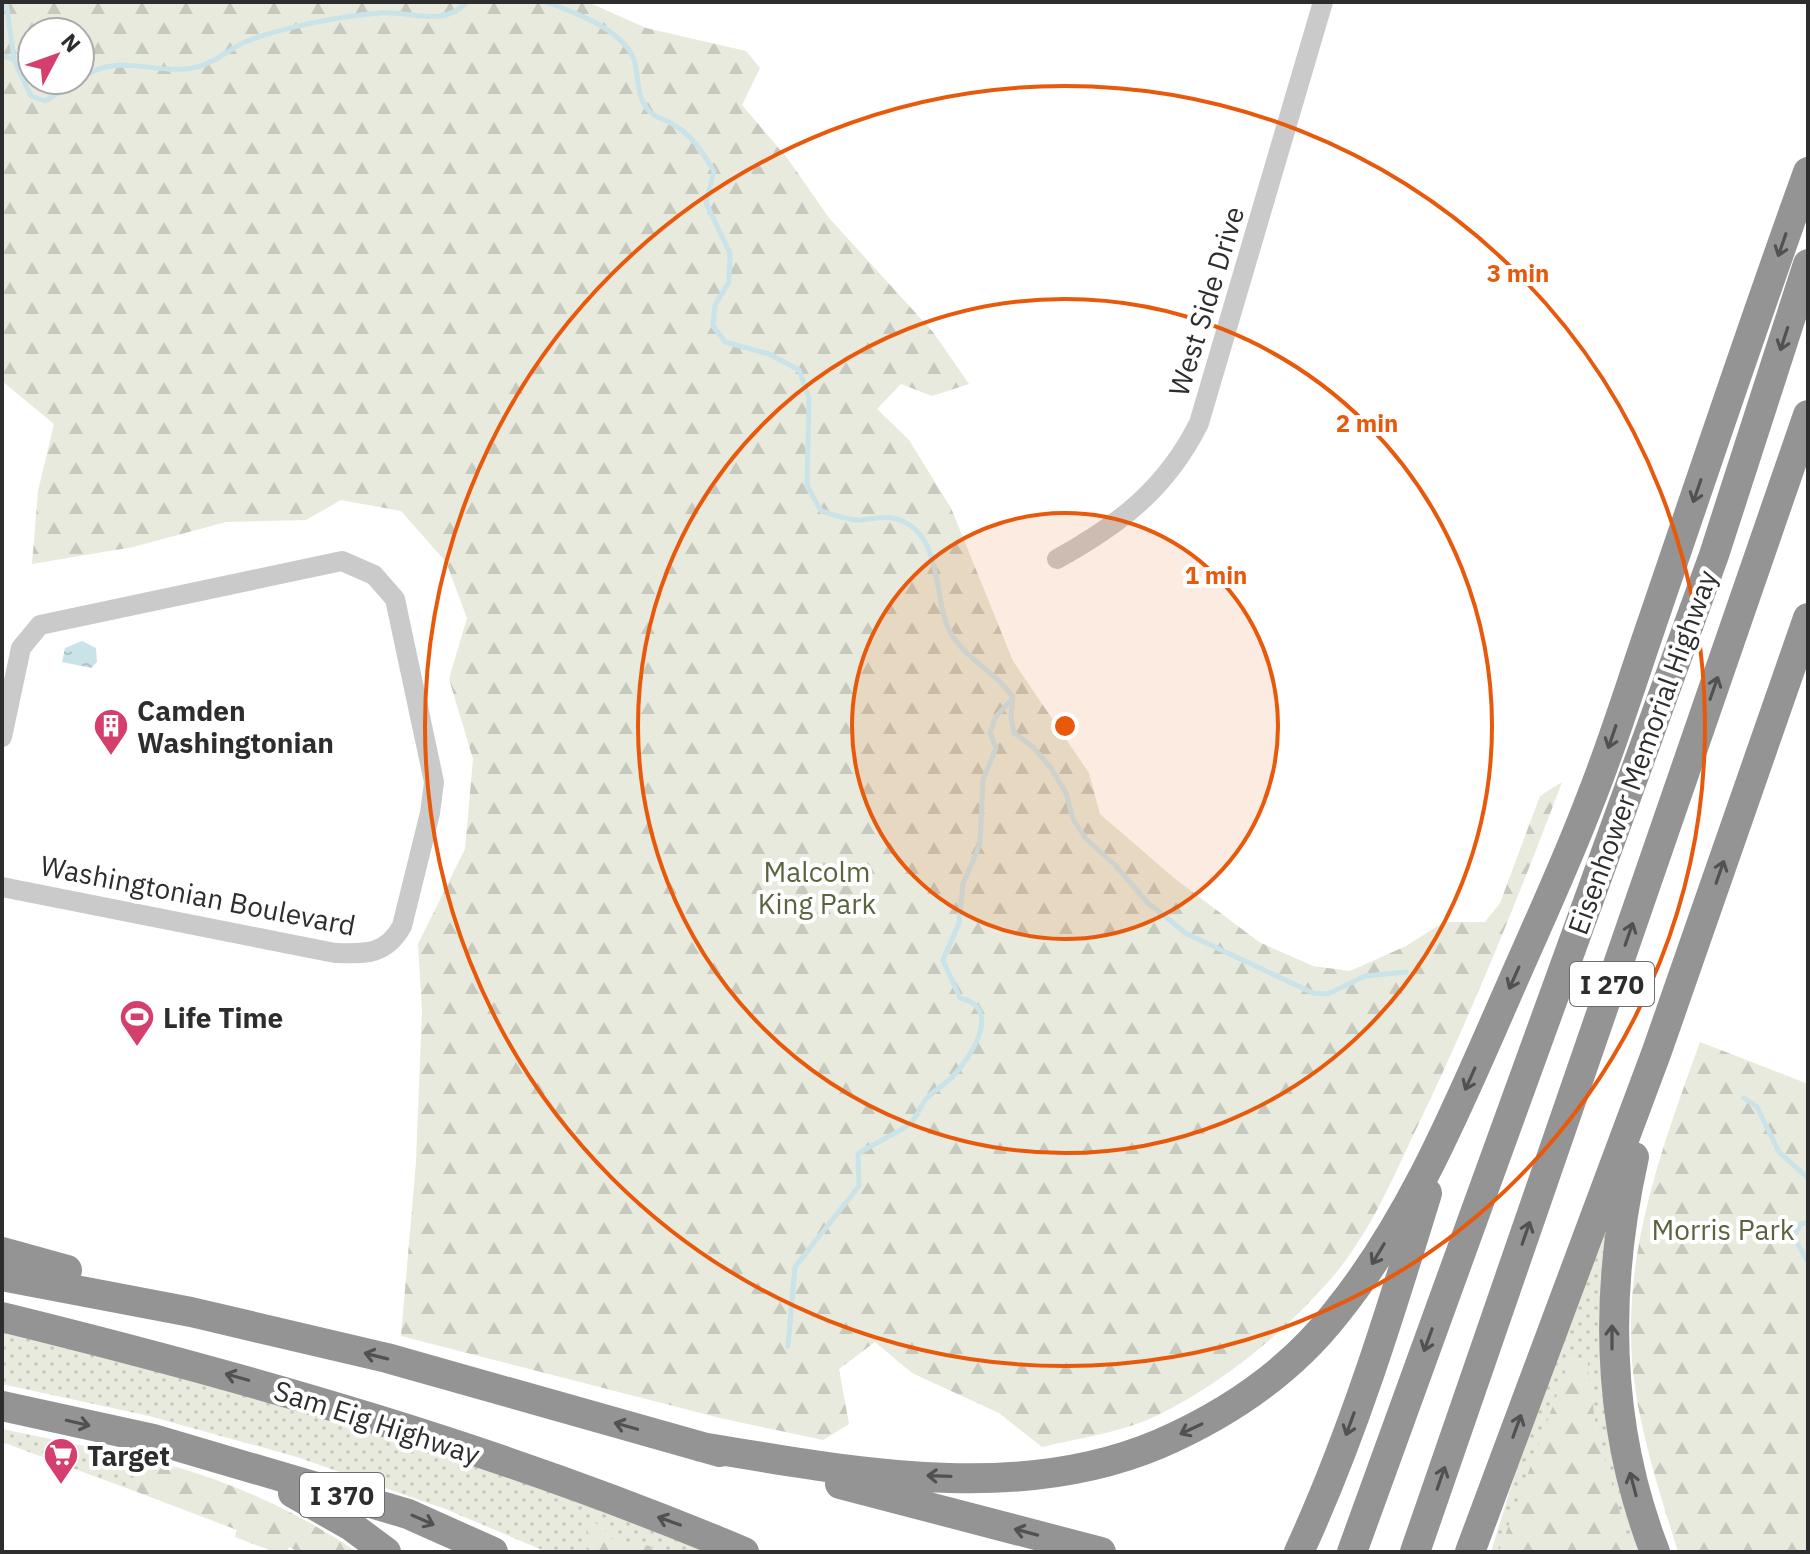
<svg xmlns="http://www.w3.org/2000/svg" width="1810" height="1554" viewBox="0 0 1810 1554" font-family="'IBM Plex Sans',sans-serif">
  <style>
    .grass { fill: url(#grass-dots) }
    .forest { fill: url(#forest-firs); fill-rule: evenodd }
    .water { fill: url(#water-ripples) }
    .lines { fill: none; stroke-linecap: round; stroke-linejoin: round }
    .stream { stroke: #cae3e8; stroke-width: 5 }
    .minor { stroke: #cacaca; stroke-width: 20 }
    .highway { stroke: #949494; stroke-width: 30 }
    .oneway { stroke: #515151 }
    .ring { fill: none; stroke: #e8590c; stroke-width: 4 }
    .labels { text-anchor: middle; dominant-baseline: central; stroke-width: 8; stroke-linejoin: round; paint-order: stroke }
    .shield { fill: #fff; stroke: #6c6c6c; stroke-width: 2 }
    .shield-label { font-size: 26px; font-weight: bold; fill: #2d2d2d }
    .street-label { font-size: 28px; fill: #2d2d2d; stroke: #fff }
    .poi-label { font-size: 28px; font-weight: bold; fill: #2d2d2d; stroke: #fff; text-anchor: start }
    .park-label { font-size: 28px; fill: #5a653f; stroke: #fff }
    .centre { fill: #e8590c; stroke: #fff; stroke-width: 4 }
    .ring-label { font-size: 24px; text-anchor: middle; font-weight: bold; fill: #e8590c; stroke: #fff; stroke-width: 8; stroke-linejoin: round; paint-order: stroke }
  </style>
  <defs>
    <pattern id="grass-dots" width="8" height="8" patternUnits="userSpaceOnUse" patternTransform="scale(2)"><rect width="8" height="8" fill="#e7eadc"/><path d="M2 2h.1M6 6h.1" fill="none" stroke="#c6c9bd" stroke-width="1.8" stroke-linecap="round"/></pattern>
    <pattern id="forest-firs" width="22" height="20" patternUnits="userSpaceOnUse" patternTransform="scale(2)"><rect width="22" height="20" fill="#e7eadc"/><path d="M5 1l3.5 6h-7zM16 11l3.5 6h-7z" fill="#c6c9bd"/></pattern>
    <pattern id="water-ripples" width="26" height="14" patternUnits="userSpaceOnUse" patternTransform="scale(2)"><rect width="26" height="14" fill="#cae3e8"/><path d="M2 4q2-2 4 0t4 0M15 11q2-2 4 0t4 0" fill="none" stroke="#aec3c7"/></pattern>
  </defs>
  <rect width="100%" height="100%" fill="#fff"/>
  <path class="grass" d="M1603,1233L1607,1234L1640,1552H1631C1608,1491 1592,1425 1587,1360L1571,1359L1499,1552H1491L1515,1474Z
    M2,1329L82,1348L422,1446L714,1552H658L650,1546L610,1539L601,1525L585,1546L597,1552H547L448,1510L297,1457L149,1416L2,1384Z
    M2,1429L138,1457L137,1492L2,1442Z"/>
  <path class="forest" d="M2,2H588L646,28L746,51L760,68L742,105L788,159L829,218L933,332L969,384L932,396L901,384L877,409L909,440L951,508L1013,661L1089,773L1100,814L1174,878L1259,942L1313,966L1350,971L1406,946L1444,922H1485L1500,903L1540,796L1562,782C1518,899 1473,1010 1419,1123C1393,1177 1370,1235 1329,1281C1282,1334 1222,1384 1158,1415C1123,1432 1080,1438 1042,1447L999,1413L912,1373L875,1342L839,1369L849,1424L823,1440L720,1418L401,1336L416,1162L422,1010L418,944L465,849L473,759L449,679L467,618L446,562L401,511L341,500L306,520L226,522L133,547L32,564L38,491L54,424L2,381ZM80,32V80H32V32Z
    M1700,1042L1808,1084V1552H1678C1657,1483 1632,1410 1631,1338C1629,1234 1666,1137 1700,1042Z
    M1570,1359L1587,1360L1596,1428L1631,1552H1499Z
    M138,1457C216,1475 291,1507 357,1552H299L289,1547L287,1552H275L235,1537L237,1530L137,1492Z
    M588,1521L601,1525L610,1539L651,1546L658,1552H597L585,1546Z"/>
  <path class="water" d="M82,641L96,648L97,662L91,668L62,662L65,648Z"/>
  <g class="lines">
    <path class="stream" d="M6,2L14,59
      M546,2C574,12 627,31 635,63C639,81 636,94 648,110C654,118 666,119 674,125C694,137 702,152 714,171L706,203L730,253L729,282L715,305L713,326L725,342L769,354L799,370L809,398L807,486L821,511C832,514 845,519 857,520C868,520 882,516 893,518C947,531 930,601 953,637C970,662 997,673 1013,697L1011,716L1014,733L1033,747L1051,768L1066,793L1073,819L1086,839L1115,865L1148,903L1187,934L1313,993L1328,994L1365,976L1406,972
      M2,55L14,60L31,96L45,101L79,80
      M80,79C119,51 151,75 193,68C215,64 228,49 247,41C284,27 341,16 380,13C411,11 443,28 467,2
      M1744,1098L1757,1107L1779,1152L1808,1178
      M1808,1222L1801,1224L1793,1236L1808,1262
      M788,1346L795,1267L859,1186L858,1154C874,1143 892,1136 907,1126C919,1118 919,1105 929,1096C936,1089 946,1084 953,1076C972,1056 1003,1007 960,998L943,960L959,923L963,884L980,844L983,780L996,748L990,733L995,718L1013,698"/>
    <path class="minor" d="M1057,559C1119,525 1167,488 1199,423L1323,2
      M2,737L21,648L40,625L342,561L374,575L395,599L434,782L430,813L402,926C386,955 366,954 335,953L2,887"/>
    <path class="highway" d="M1634,1157C1604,1291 1605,1423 1655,1552
      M2,1252L67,1270
      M2,1276L191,1312L387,1358L720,1452
      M2,1317C254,1379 505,1451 744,1552
      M2,1406L153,1439L408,1514L493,1552
      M701,1447C850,1471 1015,1505 1159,1444C1228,1414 1290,1372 1336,1313C1413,1218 1460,1101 1509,990C1536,928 1565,866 1589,803C1612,746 1630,687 1650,629C1702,477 1753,324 1808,172
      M840,1484L1101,1552
      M293,1493L351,1526L386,1552
      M1299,1552C1352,1437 1390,1314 1427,1193
      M1352,1552L1714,555L1808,264
      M1415,1552L1808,415
      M1470,1552L1657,1051L1808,618"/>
  </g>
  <defs><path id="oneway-shaft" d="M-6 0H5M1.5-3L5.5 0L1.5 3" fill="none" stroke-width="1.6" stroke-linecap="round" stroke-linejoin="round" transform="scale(2)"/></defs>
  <g class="oneway">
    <use href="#oneway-shaft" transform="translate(1782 245) rotate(109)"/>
    <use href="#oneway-shaft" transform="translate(1784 339) rotate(108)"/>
    <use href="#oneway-shaft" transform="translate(1697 491) rotate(109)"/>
    <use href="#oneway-shaft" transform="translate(1714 688) rotate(-71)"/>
    <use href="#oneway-shaft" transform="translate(1612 737) rotate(109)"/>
    <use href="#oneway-shaft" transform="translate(1720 872) rotate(-71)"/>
    <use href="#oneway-shaft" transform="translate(1629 934) rotate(-71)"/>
    <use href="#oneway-shaft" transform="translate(1514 978) rotate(114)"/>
    <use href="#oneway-shaft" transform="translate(1470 1079) rotate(114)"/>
    <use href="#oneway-shaft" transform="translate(1526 1233) rotate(-71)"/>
    <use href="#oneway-shaft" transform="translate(1378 1254) rotate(121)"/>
    <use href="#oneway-shaft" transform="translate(1612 1337) rotate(-90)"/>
    <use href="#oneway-shaft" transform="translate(1428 1340) rotate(110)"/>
    <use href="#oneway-shaft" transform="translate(376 1356) rotate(-166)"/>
    <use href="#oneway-shaft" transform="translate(237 1377) rotate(-164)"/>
    <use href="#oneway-shaft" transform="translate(78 1423) rotate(13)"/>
    <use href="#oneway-shaft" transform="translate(1350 1424) rotate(110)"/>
    <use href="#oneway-shaft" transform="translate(626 1426) rotate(-164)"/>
    <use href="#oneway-shaft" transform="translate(1517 1426) rotate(-70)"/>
    <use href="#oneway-shaft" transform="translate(1191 1429) rotate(155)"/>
    <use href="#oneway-shaft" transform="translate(939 1476) rotate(-178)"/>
    <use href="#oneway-shaft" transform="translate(1441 1478) rotate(-71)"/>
    <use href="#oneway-shaft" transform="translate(1633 1484) rotate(-105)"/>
    <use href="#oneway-shaft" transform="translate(423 1520) rotate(24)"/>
    <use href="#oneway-shaft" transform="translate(669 1521) rotate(-160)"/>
    <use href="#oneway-shaft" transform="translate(1026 1532) rotate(-165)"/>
  </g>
  <circle cx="1065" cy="726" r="213" fill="#e8590c" fill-opacity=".12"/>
  <g class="ring">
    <circle cx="1065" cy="726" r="213"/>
    <circle cx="1065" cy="726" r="427"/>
    <circle cx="1065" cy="726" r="640"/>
  </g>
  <defs>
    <symbol id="building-pin" viewBox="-11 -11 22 30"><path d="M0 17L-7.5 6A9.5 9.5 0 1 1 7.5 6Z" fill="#d53f6d" stroke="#fff"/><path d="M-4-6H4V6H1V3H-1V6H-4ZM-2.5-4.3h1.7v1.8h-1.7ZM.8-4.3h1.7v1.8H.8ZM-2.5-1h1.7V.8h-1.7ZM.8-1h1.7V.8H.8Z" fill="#fff"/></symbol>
    <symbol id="stadium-pin" viewBox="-11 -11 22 30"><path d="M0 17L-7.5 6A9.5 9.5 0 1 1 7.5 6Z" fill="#d53f6d" stroke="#fff"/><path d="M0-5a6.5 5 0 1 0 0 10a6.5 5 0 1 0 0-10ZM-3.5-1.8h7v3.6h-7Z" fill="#fff"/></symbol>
    <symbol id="supermarket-pin" viewBox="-11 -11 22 30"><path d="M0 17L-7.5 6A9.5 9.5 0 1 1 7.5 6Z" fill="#d53f6d" stroke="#fff"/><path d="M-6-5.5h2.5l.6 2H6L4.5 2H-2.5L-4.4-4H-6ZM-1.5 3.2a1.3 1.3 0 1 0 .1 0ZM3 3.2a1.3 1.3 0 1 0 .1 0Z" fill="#fff"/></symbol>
  </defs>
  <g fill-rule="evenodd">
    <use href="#building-pin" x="91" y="706" width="40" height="54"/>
    <use href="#stadium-pin" x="117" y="997" width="40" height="54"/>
    <use href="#supermarket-pin" x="41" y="1435" width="40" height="54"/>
  </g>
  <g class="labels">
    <g class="shield">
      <rect x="1570" y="962" width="84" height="44" rx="6"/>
      <rect x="300" y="1473" width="84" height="44" rx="6"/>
    </g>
    <g class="shield-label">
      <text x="1612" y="984">I 270</text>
      <text x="342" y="1495">I 370</text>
    </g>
    <g class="street-label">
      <text transform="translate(1206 301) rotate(-73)">West Side Drive</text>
      <text transform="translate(1642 752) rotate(-70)">Eisenhower Memorial Highway</text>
      <text transform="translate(198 895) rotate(11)">Washingtonian Boulevard</text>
      <text transform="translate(377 1422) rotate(18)">Sam Eig Highway</text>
    </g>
    <g class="poi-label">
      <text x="137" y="710">Camden<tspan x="137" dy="32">Washingtonian</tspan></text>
      <text x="163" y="1017">Life Time</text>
      <text x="87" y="1455">Target</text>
    </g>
    <g class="park-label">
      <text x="817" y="871">Malcolm<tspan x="817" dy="32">King Park</tspan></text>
      <text x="1723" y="1229">Morris Park</text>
    </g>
  </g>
  <circle cx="1065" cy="726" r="12" class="centre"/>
  <g class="ring-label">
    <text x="1518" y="282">3 min</text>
    <text x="1367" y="432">2 min</text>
    <text x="1216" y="584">1 min</text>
  </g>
  <rect width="1810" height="1554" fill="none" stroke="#2d2d2d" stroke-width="8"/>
  <g transform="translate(56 56) rotate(49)"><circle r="38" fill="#ffffff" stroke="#ababab" stroke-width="2"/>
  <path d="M0-6L14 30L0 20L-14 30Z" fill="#d53f6d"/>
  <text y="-12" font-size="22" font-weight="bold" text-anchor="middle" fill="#2d2d2d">N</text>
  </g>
</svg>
